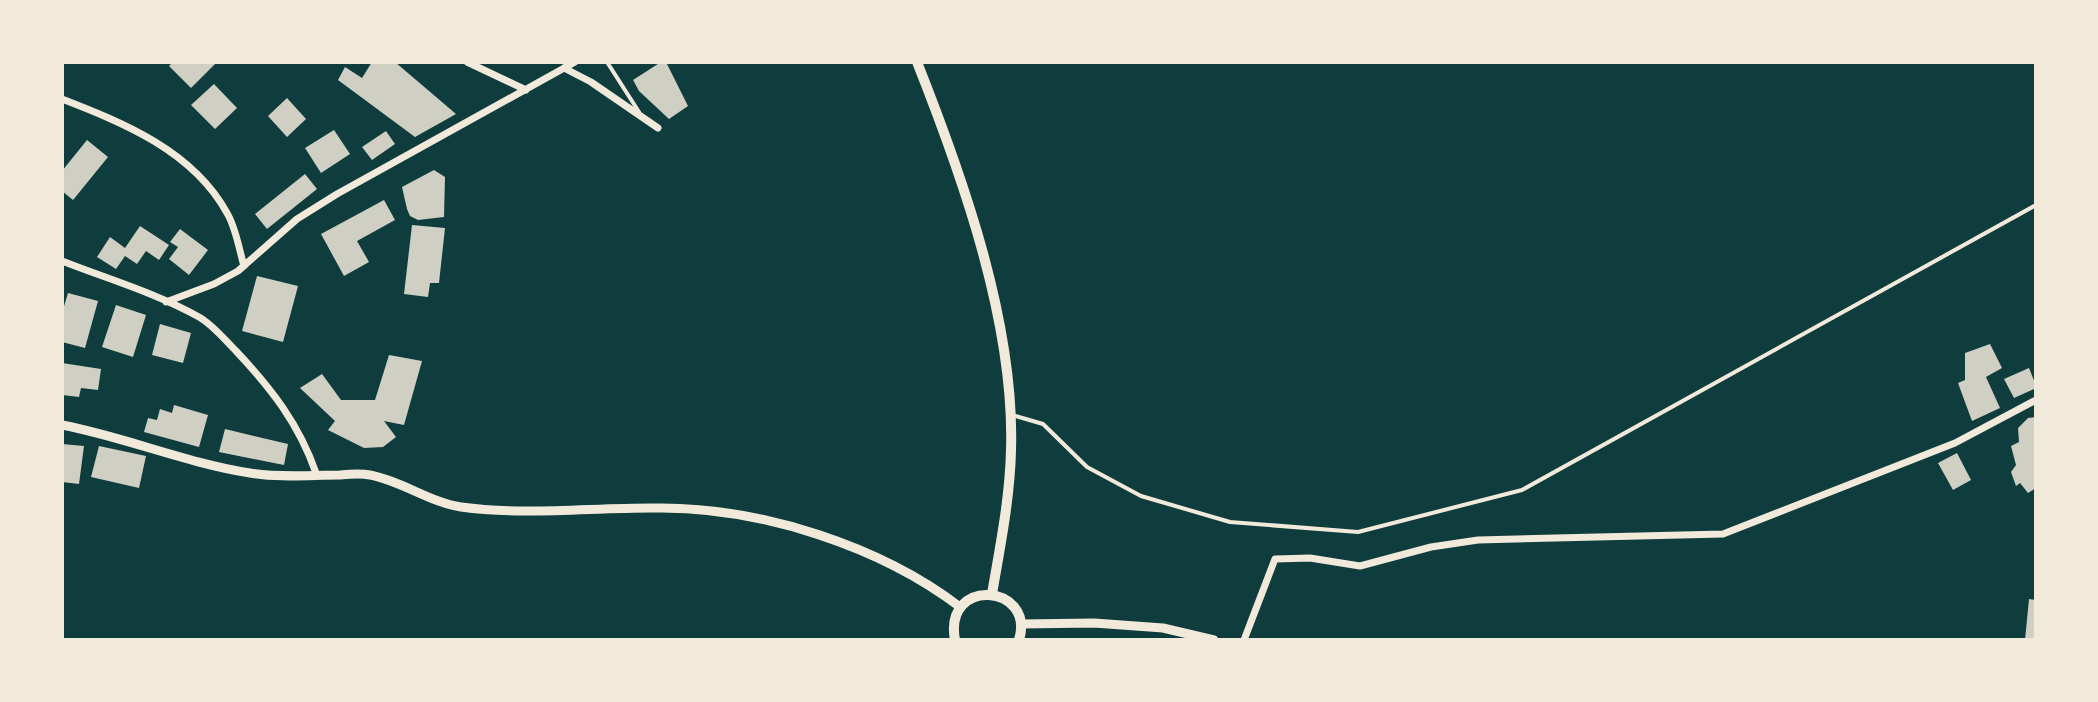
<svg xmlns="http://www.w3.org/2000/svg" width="2098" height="702" viewBox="0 0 2098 702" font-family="Karla,sans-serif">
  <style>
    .building { fill: #cfcfc3 }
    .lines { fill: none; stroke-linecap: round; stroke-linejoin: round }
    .service { stroke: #f1e9da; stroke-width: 4 }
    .minor { stroke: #f1e9da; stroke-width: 7 }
    .tertiary { stroke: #f1e9da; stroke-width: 9 }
    .secondary { stroke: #f1e9da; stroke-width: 10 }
  </style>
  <rect width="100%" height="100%" fill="#0f3d3e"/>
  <path class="building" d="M173,62H212L215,64L191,88L169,66Z
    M372,62H395L456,114L415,137L338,80L345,67L362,78Z
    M661,62H666L688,106L669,119L639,91L633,80Z
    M214,84L237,108L215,129L191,105Z
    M287,98L306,119L287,137L268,116Z
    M334,130L350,154L321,173L305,148Z
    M386,131L395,144L372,160L362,147Z
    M87,140L108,157L73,200L62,191V171Z
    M434,170L445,177L444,217L418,220L410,216L407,209L402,187Z
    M305,174L317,189L267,229L255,214Z
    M384,200L395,220L357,241L369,262L344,276L321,234Z
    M412,225L445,228L439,283H430L428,297L404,294Z
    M140,226L169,245L159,260L146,251L137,264L125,256L116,269L97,257L110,237L125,248Z
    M180,229L208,250L189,275L169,259L178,247L170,242Z
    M257,276L298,286L283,342L242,331Z
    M68,293L98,301L85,348L62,342V313Z
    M116,305L146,315L133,357L102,347Z
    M160,324L191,333L183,363L152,355Z
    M1990,344L2002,368L1986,377L2000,408L1972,421L1958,383L1965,380V353Z
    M389,355L422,361L404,425L384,421L396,437L383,447L364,448L328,430L335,421L300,388L322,374L341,400H375Z
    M62,363L101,369L98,390L81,388L79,397L62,395Z
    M2029,368L2035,383L2034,389L2014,398L2004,379Z
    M174,405L208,415L199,447L144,432L148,418L157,420L160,409L172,413Z
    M2036,417V488L2028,493L2020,483L2016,486L2011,472L2016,465L2011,446L2019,442L2018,428L2028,418Z
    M225,429L288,444L284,465L219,452Z
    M62,444L84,446L79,484L62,482Z
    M99,446L146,456L139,488L91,477Z
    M1957,453L1971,480L1953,490L1938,463Z
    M2029,599L2036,600V640H2025Z"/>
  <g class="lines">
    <path class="service" d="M607,62L639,112
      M1012,415L1043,424L1087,467L1141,496L1230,522L1358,532L1522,490L2036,205"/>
    <path class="minor" d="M467,62L526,90
      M564,68L591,82L658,128
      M62,99C124,123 193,151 227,213C236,228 239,249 244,266
      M62,261C108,279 156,293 199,317C213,325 225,340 236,351C271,388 299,424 316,473
      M166,302L214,284L238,271L297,219L337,194L575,62
      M1244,640L1275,559L1310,558L1360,566L1431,547L1478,540L1723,534L1955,443L2036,400"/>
    <path class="tertiary" d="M62,425C125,437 186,463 250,473C279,478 311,475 340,475C350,474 360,473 370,475C402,481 429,502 461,507C527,516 595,507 661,508C762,508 880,546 960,607
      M1021,624L1094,623L1163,628L1214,640"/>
    <path class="secondary" d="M917,62C963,178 1015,324 1011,450C1010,498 1000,547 992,594
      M955,640C943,576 1036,584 1019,640"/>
  </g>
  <rect width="2098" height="702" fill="none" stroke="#f1e9da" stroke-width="128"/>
</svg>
